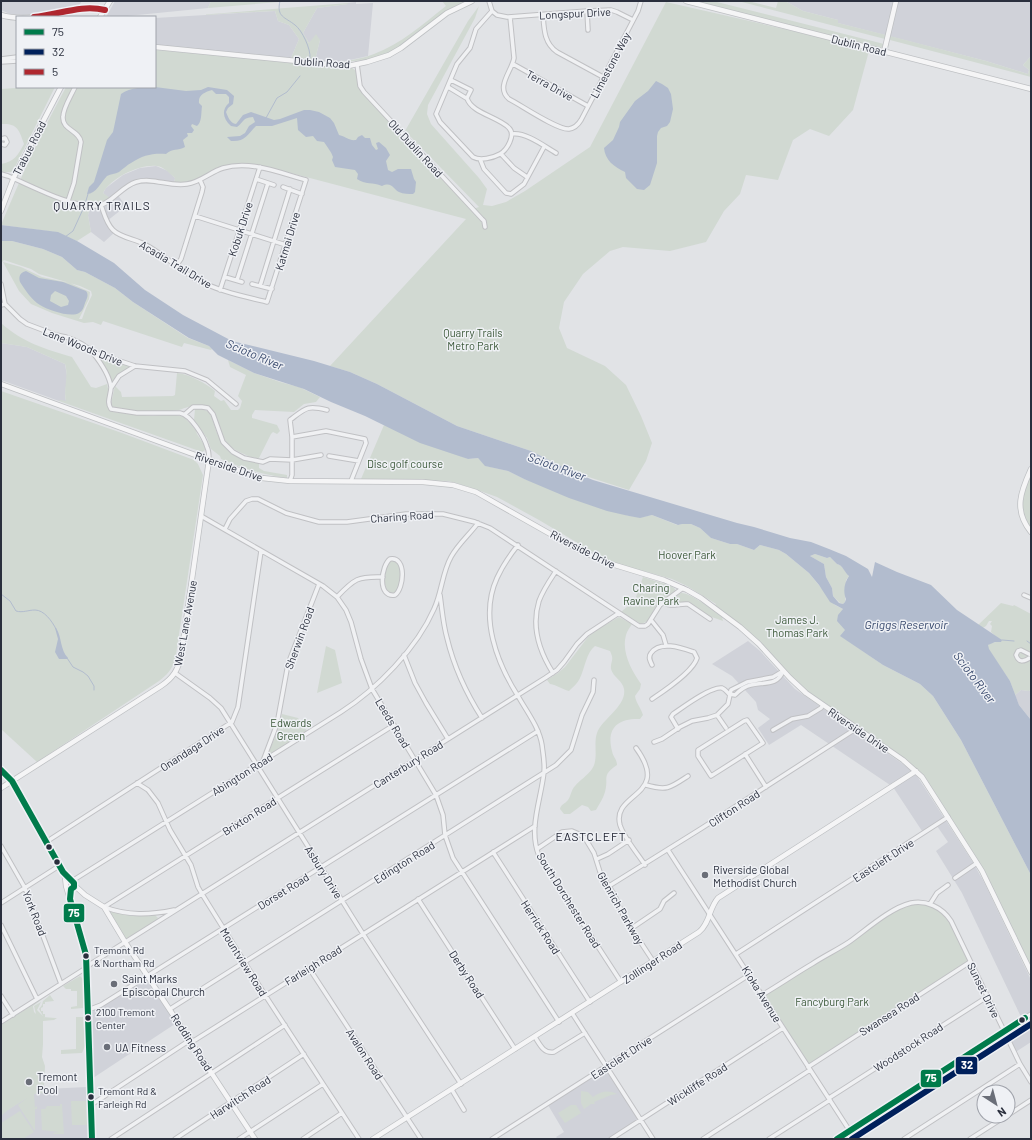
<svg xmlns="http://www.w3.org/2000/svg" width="1032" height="1140" viewBox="0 0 1032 1140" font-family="Barlow,sans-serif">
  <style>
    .built { fill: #d0d2d9 }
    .green { fill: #d1d9d2 }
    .water { fill: #b2bcce; fill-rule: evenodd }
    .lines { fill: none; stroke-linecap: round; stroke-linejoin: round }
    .stream { stroke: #b2bcce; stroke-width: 1 }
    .minor-casing { stroke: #c0c1c4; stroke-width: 5.5 }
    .major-casing { stroke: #bec0c3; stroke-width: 6 }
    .minor { stroke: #f0f1f3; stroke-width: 3.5 }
    .major { stroke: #f5f5f6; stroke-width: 4.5 }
    .bus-1-casing { stroke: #eff1f5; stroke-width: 9 }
    .bus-2-casing { stroke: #eff1f5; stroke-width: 9 }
    .bus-3-casing { stroke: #eff1f5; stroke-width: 9 }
    .bus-1 { stroke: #007b4b; stroke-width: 6 }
    .bus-2 { stroke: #00205b; stroke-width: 6 }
    .bus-3 { stroke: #af272f; stroke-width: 6 }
    .bus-dot { fill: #2a2f3d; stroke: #eff1f5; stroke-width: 1.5 }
    .poi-dot { fill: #6a6e78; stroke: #eff1f5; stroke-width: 1.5 }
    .labels { text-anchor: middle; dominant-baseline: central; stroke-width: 3; stroke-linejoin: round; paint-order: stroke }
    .bus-label { font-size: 10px; fill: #2a2f3d; stroke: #eff1f5; text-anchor: start }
    .street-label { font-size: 11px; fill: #2a2f3d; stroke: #eff1f5 }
    .park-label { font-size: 11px; fill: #3b5839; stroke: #eff1f5 }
    .poi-label { font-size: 11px; fill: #2a2f3d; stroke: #eff1f5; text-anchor: start }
    .neighbourhood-label { font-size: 12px; letter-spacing: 1px; fill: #1c202e; stroke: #eff1f5 }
    .water-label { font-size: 12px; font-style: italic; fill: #38496d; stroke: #eff1f5 }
    .line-badge { stroke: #eff1f5; stroke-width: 1.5 }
    .badge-label { font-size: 11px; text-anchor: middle; font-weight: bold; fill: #fff }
  </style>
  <rect width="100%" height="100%" fill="#e1e3e6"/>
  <path class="built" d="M1,1H82L78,7L23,15L10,14L1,10Z
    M115,1H211L208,8L117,17H106Z
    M785,1H1031V56L1023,65L1029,70L1028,74L986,61L838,23V20L803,11Z
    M356,2V4L373,3L368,56L341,62L315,60L320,40L309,43L303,33L317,8L348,4V3Z
    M275,11L278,21L289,25L299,39L291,58L164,47L155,44V18Z
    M156,166L168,171L175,178L174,184L141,181L117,194L126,206L107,221L115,232L104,242L91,232L88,215L92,203L109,198L103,193L106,188L123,175L140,168Z
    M1,343L27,347L65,364L67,376L65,396L66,401H59L1,380Z
    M748,641L760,651L795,689L910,769L917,776L972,861L984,882L1031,980V1042L1014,1053L1004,1031L1022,1019L962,893L936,851L948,842L937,826L924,834L893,787L801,725L769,745L758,728L770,719L758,710L756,702L732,676L712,664Z
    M1031,689V720L1019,705L1015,695L1021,690L1029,691Z
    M148,976L178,1022L90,1080L88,1014Z
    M605,1069L607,1070L610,1075L611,1078L638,1119L608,1139H558L556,1137L564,1132L548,1105L571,1090L575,1089Z
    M45,1086V1089L87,1087L89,1139H1V1114Z"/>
  <path class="green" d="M211,1H291L208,8Z
    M442,1H465C433,17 409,48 374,58C364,61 352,61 341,62C352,60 364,58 374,54C401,44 423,24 446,6Z
    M696,1H713L884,44L881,48L866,45Z
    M738,1H748L776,8L778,1H785L803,11L838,20V23L886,35L885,39Z
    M666,2L815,36L869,51L853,110L829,136L810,129L793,140L778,180L746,175L740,194L724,211L706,242L670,251L623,247L610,251L583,274L564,302L559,328L567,348L605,366L626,385L641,416L652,443L646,461L629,490L573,472L531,451L457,426L377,384L350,372L330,366L466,219L268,167C251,164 235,162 218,168C211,171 205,176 199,179C191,182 182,183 174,183L175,178C169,173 164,167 157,166C139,164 111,178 103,193L110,198L99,204L92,203L88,215L91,232L77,241L55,232L1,225C21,177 41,133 66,87H155V50L191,53L222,54L240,57L281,62L339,68H352L356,71L359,86L473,209L479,207L405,131L468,21L479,6L475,18L428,105L427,114L431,124L479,178L487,189L483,205L492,206L506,202L525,191L590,147Z
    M348,3V4L317,8L303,33L309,43L316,34L320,40L315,60L291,58L299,39L289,25L278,21L275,11L199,15Z
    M890,36L986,61L1028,74L1029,70L1023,65L1031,56V77L890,40Z
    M31,87H55L14,169L12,172H1V164C14,162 18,155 24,144C19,129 17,123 1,124V89Z
    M1,241H12L43,249L62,257L77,270L85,272L115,288L133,302L188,338L209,346L212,349L211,350L184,343L182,347L103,321L101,325L93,322L84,323L52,313L31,304L19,291L3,262L21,267L42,277L70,283L90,292L89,299L79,319H82L86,308L92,295L91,291L80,286L39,274L31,269L4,260L1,263Z
    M1,323C22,342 45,349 72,357L91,387L96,388L107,384L109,393L108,408L113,412L153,416L172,414L184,417L196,430L197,434L205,446V450L202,452L59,401L60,400L66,401C63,389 69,377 65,364L27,347L1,343Z
    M101,356L130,365L131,367L119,375L112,383L106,367L99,358Z
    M228,360L254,373L280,382L299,387L320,397L316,402L304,404L294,412L255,410L252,415V418L277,425L280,431L277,434L273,432L271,434L259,458C254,458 249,457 244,454C236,451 230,447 225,440C218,429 219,407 203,405C195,404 186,408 179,410C165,412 121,414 112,406V399L115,386L121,392L122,397L173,396L175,395L177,373C188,374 206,383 215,391L214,396L221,401L224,400L231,410H238L240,408L242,401L238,396L246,375L230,367Z
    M1,391L122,433L194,460L198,464L203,475L175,661C171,670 167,675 159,681L37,762L1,729Z
    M195,409H202L209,412C213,418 214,426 217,433C224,452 240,459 259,463V468L264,471L287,475V478C263,475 242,468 221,459L220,456L211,449L207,438L194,420Z
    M384,425L468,459L478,458L486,466L508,471L524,479L629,516L642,517L652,515L677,525L682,524H691L700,528L711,538L730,544H737L754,550L760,545L779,550L786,554L809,573L835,605L843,609L839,622L846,630L841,636L883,665L920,684L933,696L961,740L1031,875V972L987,880L916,771L813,698L767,653L714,607L716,604L687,586L672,579L608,561L539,520L497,497L469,487L449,481L361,479Z
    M1031,469V531L1022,517L1021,496Z
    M815,554L827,558L830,557L837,564C843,565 845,572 849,576L846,580L845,602L843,604L840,603L833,596L832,588L826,577L824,564L810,556Z
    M393,560L399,563C401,574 402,585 395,594H388C384,585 381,564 393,560Z
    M643,577L671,586L675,589L676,592L656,606L648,621L641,624L621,612L635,600Z
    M681,593C690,592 714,611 722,617L723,621L709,616L688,602L672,605L667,602Z
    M1001,603L1013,606L1014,605L1031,614V689L1029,691L1021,690L1015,695L1010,681L988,649V645L991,643L1001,641L991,632L992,626L990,624L992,621H989L986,626L981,629L976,627Z
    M619,617L632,624C630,627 627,631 626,635C621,652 632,671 641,684L640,689L635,696C636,703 641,708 643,715L640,719C618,718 606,728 612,751C613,757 617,759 617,765C601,776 609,777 605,792C603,799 599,804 596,810L591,811L588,807L582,805L570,814H564L560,809C561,804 565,804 568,800C571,796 571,790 575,786C580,780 587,776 592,769C599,759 593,744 597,733C602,719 627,706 624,689C623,681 613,677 611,669C610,661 615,661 610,651L595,646C586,653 585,668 580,678C578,683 573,687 569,691C562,689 557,685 550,684L547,680L558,673L565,667L588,637L596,630Z
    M326,646L335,650L342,683L317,693Z
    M282,714L298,718L307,731L270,754L269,751L278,731Z
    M912,903L930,904L949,918L970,962L808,1067L762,995L837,950L898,908Z
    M111,912H114L134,916L155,915L158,918L156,921L126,939L110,914Z
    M80,976L83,979V1008L71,1009V1007L77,1006V991H71V989H66L63,986Z
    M49,994L33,1006L34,1012L36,1014L34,1006L41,1002L37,1010L43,1016L39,1009L42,1005L43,1001L50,995L54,1001L45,1002V1004H43V1007L41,1008V1011H43V1014H45V1017H55L43,1018H57L54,1020L43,1021V1044L42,1057L45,1066L44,1087L45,1093L34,1094L35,1108L37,1106V1109H35V1131L18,1105L27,1098L8,1110L1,1116V1025Z
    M76,1017H83L85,1046L82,1053L61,1054V1050L76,1049Z
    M581,1091L588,1092L593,1097C602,1091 608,1090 617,1094L611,1095L594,1102L595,1104H591L584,1109L581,1103Z
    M71,1101H86L87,1125H72Z
    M60,1104H62L64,1134H54L53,1133L59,1132L42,1130L41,1109H45L47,1106H60Z
    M571,1105H576L581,1113L565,1123L558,1113Z
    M20,1111L34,1132L23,1139H1V1123Z"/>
  <path class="water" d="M656,81L662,84L668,88L671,94L673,109L670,122L667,126L661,128L658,132L657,136V163L650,185L644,190L637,189L626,178L625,172C614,167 605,160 604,148L613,140L619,127L620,122L635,101L648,91Z
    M155,87L186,91L201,90L208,87L227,90L234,96L233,104L228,108L226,112C228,117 230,123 236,124L243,115L251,112L274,120L280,119L304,110H310L319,112L330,118L334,123L339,135C347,137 349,141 356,140L358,137L362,135L365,138H370L372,145L376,150L378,149L376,143L379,142L386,148L390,155L386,161L388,170L392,172L398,169H411L414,179L416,182L415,192L413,194C409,194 403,194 399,192C394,190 392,181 382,186C373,182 365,185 357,179L358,174L355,170L335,167L332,160L333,157C331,151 327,147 324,142L317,141L313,136L306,137L298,130L297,118L272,126H256C247,135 245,142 231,141L227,137L240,136L245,133L249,126L255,122L253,117C242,118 245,121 237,127L231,126C223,119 221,110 229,103V97L226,94H216L212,90C205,92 198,95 199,103L202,106C201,113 202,122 197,126L192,124L191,126L194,130L192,133H187L188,136L183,140L185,147C178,151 172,148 166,154C153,153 143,155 131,163C127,165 123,169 119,172C115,174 111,174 107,176C101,182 96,194 87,194L89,187L94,182L107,140L113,132L121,94C130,87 145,87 155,87Z
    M1,225L58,232L77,241L114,263L145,290L183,315L232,341L314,361L350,372L377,384L457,426L531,451L573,472L593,480L737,523L754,527L790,538L811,542L829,549L846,556L868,569L872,577L875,562L897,572L931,585L957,610L1002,640L1001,642H995L988,645L989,649L1010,681L1019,705L1031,720V875L961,740L933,696L920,684L883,665L840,636L845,630L837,621L838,615L843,609L830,602L819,585L809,573L786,554L779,550L760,545L754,550L737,544H730L711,538L700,528L691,524H682L678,525L652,515L640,518L629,516L607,511L569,498L524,479L508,471L485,466L478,458L468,459L420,443L365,416L331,402L304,389L254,373L218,355L209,346L189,338L133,302L115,288L85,272L77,270L62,257L43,249L12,241H1ZM815,554L827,558L830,557L837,564C843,565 844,572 849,576C844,583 843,592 846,599L845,602L843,604L839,603L833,596L832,588L826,577L824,564L810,556Z
    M26,271L39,278L63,282L86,291C89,295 87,298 85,303C84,306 83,311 79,313C71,318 48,310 40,305C32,300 25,290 20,282C18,276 21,272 26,271ZM55,291L66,296L69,301L68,305L61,307L50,301L51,295Z
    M55,628H56C62,637 60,650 68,658L67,659H59L55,652L58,639Z"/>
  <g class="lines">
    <path class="stream" d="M280,1C276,17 285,17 295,25C302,30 311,49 310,58
      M266,118L277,98L287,92L300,76
      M85,204L88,194
      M65,237L73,231L84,207
      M1,594L10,601L16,611C23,613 28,610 35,610C44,610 52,621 56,629
      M1002,640L1014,641
      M1027,641L1031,644
      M67,658L73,667L83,672L88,676L94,686V690"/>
    <defs>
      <path id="minor" d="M489,1L492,11
        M492,11L497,15L507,17L587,11L611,10L617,12L633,20
        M587,11L588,30
        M543,15C544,29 544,43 557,52L603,77
        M510,17L514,58C512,71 495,87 509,99C521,105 557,130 569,129C575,128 578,125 581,120L638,11L641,1
        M1,59L17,57
        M1,62L17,61
        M357,64L360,86L364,92L482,219L484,221L485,227
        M513,64L588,106
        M448,87L466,98H467L471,90L451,80
        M467,98C471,113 499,117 509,128C516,135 507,150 500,154C493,158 480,161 473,157L440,122L436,114L457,64L470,48L476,29L492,11
        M512,134C526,132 544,146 556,153
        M1,139L5,138L7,142L5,145L1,144
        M501,154L514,168L527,177
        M480,159L484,169L506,193L511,194L524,184L544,147
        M1,174L8,176C32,186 72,208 97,206C110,205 122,186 136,182C153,177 169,187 187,184C201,182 210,172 223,168C251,160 280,173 306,180L267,302C242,296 217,291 194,278C177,268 163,254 146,245C136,239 121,238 113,230C106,223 104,213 101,205
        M256,179L274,185
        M283,187L302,194
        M68,201L74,183L81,142C79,130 62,130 63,117C63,108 71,96 75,87
        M195,216L286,245
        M176,266L181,259L202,192L203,187L200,180
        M225,277L242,282
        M237,280L268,183
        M1,284L5,304
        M252,284L272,289
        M260,286L290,189
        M220,290L260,167
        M1,305L5,304L20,319L27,324L56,335L66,337L74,340L82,344L93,352L135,366L185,371L207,380L236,404
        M93,353C101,363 109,374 111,387C111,395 106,402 111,409L137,413H180C191,415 204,437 207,447C209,451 209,456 209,460
        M111,388L119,376L135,366
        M185,414L193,407H202L208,408L213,414L223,442L233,452L244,458L263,462L270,459L292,460L321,455
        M292,437L326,431L365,439L366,443L351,481
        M329,456L359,461
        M290,481L292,475V437L290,420C306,408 307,405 327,410
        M201,516L323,586L337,597L346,610L351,622L361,659L372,689L436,795L443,815L445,835L453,858L559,1022
        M225,529L230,519L246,501L252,499H258L286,513L319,522H347L406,514H443L475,522L490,528L639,626H645L648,624L660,605L683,588
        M518,545C510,555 502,567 497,578C479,617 497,663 518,696C527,712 539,727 542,745C543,754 545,763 544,772C541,800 528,829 539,856L621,982
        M390,559C407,556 404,589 395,595C377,598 381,566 390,559Z
        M440,595C442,609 443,624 447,638C454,667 466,693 482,718
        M1024,595L1031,598
        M337,597C354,579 358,576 383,577
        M663,602C671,608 679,603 688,604L710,619
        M651,620L663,635L666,645
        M404,655L415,683L426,703L448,739
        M1031,655L1021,650L1018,651L1016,655C1019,664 1025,661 1031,657
        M175,673L210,698L221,708L363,934L461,1084
        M553,673C539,651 531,627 539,601C543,590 550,580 556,571
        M729,694L735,695C739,691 745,686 751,685C763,682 778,686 783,671
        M652,699C664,691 693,672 697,658L694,652C682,648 660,640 651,653C648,657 650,661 652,665
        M717,715L726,728
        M747,720L763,743L711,776L698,756V750L744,721Z
        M678,729L671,717L673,714C682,708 711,686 722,688C725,689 727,692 729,694
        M773,730L792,719L808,716L821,708L823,705
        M654,742L662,739L680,727L692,721L708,718L717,715L728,704L731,690L747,682L773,677L783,671
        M636,748C672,797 611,792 620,825C624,838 638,854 645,865
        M745,754L766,787
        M263,761L277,724L288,664L319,584
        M1,770L12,781
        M137,783L148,790L158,803L170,830L191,865L198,887L202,894L265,995L359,1139
        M646,785C667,791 670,788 688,776
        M46,842L232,722L238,707L261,551
        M1,846L25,888L61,984
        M537,849L562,832L572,831L579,834L585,838L594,853L600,872L615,896L624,917L653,961
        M668,850L855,1139
        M493,852L590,1002
        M597,859L608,854L629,840
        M955,878L977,863
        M72,881L341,712C377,689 417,648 434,609C442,592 442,573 451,557C458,544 470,534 478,523
        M609,886L702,828L857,728
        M418,899L515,1049
        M1,903L59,866
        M930,904L937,893L948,885
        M104,907L394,725
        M104,907C128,916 150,915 174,910
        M1,925L37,999
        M632,928L660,909L664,901L674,893
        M736,954L948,817
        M309,968L421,1139
        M762,995C779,985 795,974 812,964C824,956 837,950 849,942C866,930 890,908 911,903C926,900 942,907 951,921L1020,1064L1031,1082
        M1,996L13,1015
        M170,1009L556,765L571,750L582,715L593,692L594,680
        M88,1010L101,1005L538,731
        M572,1013L653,1139
        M1,1022L86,968L92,963L545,678L557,670L564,662L577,644L587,634L619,613
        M535,1037C540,1045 544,1054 554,1052L585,1033
        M808,1067L970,962
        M452,1090L464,1110
        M829,1098L987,997
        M91,1105L187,1042L195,1040L535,826
        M1008,1115L1031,1100
        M111,1139L285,1025
        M175,1139L304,1054
        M239,1139L323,1084
        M303,1139L342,1113
        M492,1139L749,975
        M611,1139L783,1028
        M703,1139L810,1070
        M769,1139L830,1100
        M837,1139L1031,1014
        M904,1139L1020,1064
        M970,1139L1006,1116"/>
      <path id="major" d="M686,1L1031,89
        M1,15C18,20 41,17 58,13C74,10 89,5 105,10
        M100,17L110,1
        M155,47L348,66L367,62L389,55L401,48L447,13L472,1
        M884,52L896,1
        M1,211L14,177L61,87
        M1,384L209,460L262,478L290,481L423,482L453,485L476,492L575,548L605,562L664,580L687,590L701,598L740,627L759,644L790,678L806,693L903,760L922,777L982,871L1031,972
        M1031,469C1021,491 1013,510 1031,532
        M12,781L65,877L66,886L84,947L86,968L92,1139
        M1,788L161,686C173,678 178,670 181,656L209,460
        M66,875L74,884V887L71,889L70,896
        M74,885L85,895L104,907L125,942L255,1139
        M373,1139L699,932C710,923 709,908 718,898L916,771"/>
    </defs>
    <use href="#minor" class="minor-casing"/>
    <use href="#major" class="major-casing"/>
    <use href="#minor" class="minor"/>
    <use href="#major" class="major"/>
    <defs>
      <path id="bus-1" d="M1,770L12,781L63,872L74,883V887L71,889L70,899L86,955L92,1139
        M837,1139L1025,1018"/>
      <path id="bus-2" d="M852,1139L1031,1024"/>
      <path id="bus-3" d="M34,17C58,15 81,4 105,10"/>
    </defs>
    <use href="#bus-1" class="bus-1-casing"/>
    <use href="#bus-2" class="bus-2-casing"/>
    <use href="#bus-3" class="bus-3-casing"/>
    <use href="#bus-1" class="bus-1"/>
    <use href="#bus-2" class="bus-2"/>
    <use href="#bus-3" class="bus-3"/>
  </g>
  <g class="bus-dot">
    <circle cx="49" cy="847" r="3.5"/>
    <circle cx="57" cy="862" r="3.5"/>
    <circle cx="86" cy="956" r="3.5"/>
    <circle cx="88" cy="1018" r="3.5"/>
    <circle cx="1022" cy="1020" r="3.5"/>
    <circle cx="91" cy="1097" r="3.5"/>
  </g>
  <g class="poi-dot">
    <circle cx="705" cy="875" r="4"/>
    <circle cx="114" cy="984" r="4"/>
    <circle cx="107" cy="1047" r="4"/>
    <circle cx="29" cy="1082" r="4"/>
  </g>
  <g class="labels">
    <g class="bus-label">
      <text x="94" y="950">Tremont Rd<tspan x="94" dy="13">&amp; Northam Rd</tspan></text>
      <text x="96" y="1012">2100 Tremont<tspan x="96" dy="13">Center</tspan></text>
      <text x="98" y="1091">Tremont Rd &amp;<tspan x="98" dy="13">Farleigh Rd</tspan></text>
    </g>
    <g class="street-label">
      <text transform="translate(575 13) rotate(-3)">Longspur Drive</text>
      <text transform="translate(859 45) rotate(14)">Dublin Road</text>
      <text transform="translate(322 62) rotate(4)">Dublin Road</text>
      <text transform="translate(610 65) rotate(-62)">Limestone Way</text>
      <text transform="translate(550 85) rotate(29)">Terra Drive</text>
      <text transform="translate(29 148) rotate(-63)">Trabue Road</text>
      <text transform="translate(416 148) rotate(47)">Old Dublin Road</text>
      <text transform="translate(240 229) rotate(-72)">Kobuk Drive</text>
      <text transform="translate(287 241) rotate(-73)">Katmai Drive</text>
      <text transform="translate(176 264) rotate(31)">Acadia Trail Drive</text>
      <text transform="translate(83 346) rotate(22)">Lane Woods Drive</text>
      <text transform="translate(229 466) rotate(19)">Riverside Drive</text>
      <text transform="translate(402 516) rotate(-4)">Charing Road</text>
      <text transform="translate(583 549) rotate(27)">Riverside Drive</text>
      <text transform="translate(185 623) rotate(-80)">West Lane Avenue</text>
      <text transform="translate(299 638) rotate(-70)">Sherwin Road</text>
      <text transform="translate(393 723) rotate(59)">Leeds Road</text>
      <text transform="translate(859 730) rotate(34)">Riverside Drive</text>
      <text transform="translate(192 748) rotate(-33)">Onandaga Drive</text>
      <text transform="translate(408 764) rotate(-32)">Canterbury Road</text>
      <text transform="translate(242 774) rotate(-32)">Abington Road</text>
      <text transform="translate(734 808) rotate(-33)">Clifton Road</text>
      <text transform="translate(249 816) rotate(-32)">Brixton Road</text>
      <text transform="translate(883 860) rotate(-33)">Eastcleft Drive</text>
      <text transform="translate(404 862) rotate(-32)">Edington Road</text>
      <text transform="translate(324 872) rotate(58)">Asbury Drive</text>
      <text transform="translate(283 891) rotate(-32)">Dorset Road</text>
      <text transform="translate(569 900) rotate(58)">South Dorchester Road</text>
      <text transform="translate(621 908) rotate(60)">Glenrich Parkway</text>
      <text transform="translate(35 913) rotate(69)">York Road</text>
      <text transform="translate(541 927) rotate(57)">Herrick Road</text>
      <text transform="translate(244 962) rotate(58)">Mountview Road</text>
      <text transform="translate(652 962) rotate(-33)">Zollinger Road</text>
      <text transform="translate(313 965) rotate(-32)">Farleigh Road</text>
      <text transform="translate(467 974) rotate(57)">Derby Road</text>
      <text transform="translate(984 990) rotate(64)">Sunset Drive</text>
      <text transform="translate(762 994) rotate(58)">Kioka Avenue</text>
      <text transform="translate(889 1014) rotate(-33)">Swansea Road</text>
      <text transform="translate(192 1042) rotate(57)">Redding Road</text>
      <text transform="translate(908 1047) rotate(-33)">Woodstock Road</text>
      <text transform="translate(365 1054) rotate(57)">Avalon Road</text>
      <text transform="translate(621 1057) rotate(-33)">Eastcleft Drive</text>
      <text transform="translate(697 1084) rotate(-33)">Wickliffe Road</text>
      <text transform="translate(240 1097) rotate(-33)">Harwitch Road</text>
    </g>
    <g class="park-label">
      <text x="473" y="332">Quarry Trails<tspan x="473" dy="13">Metro Park</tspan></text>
      <text x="405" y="463">Disc golf course</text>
      <text x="687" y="554">Hoover Park</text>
      <text x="651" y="587">Charing<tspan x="651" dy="13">Ravine Park</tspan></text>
      <text x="797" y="619">James J.<tspan x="797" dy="13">Thomas Park</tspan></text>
      <text x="291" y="722">Edwards<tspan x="291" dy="13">Green</tspan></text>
      <text x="832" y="1001">Fancyburg Park</text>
    </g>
    <g class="poi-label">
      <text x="713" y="869">Riverside Global<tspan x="713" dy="13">Methodist Church</tspan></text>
      <text x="122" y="978">Saint Marks<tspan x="122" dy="13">Episcopal Church</tspan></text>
      <text x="115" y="1047">UA Fitness</text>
      <text x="37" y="1076">Tremont<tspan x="37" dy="13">Pool</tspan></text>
    </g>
    <g class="neighbourhood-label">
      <text x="102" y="205">QUARRY TRAILS</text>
      <text x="591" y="836">EASTCLEFT</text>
    </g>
    <g class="water-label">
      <text transform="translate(255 354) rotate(23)">Scioto River</text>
      <text transform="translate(557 466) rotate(20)">Scioto River</text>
      <text x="906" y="624">Griggs Reservoir</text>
      <text transform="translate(975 677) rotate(53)">Scioto River</text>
    </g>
  </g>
  <g class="line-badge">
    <rect x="63" y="903" width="22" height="20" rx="4" fill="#007b4b"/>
    <rect x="955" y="1056" width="23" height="19" rx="4" fill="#00205b"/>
    <rect x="920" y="1069" width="22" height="19" rx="4" fill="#007b4b"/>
  </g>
  <g class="badge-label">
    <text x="74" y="917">75</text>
    <text x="967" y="1069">32</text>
    <text x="931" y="1082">75</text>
  </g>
  <rect width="1032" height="1140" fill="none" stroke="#2a2f3d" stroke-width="4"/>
  <rect x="16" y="16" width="140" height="72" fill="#eff1f5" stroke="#a0a3ab"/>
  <rect x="24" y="29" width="20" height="6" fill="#007b4b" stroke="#a0a3ab"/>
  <text x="52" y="36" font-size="12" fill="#2a2f3d">75</text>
  <rect x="24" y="49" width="20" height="6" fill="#00205b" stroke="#a0a3ab"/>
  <text x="52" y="56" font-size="12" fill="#2a2f3d">32</text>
  <rect x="24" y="69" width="20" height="6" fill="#af272f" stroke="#a0a3ab"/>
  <text x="52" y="76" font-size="12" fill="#2a2f3d">5</text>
  <g transform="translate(996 1104) rotate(144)"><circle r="19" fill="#eff1f5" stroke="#a0a3ab"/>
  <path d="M0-3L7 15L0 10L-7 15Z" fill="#6a6e78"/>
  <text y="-6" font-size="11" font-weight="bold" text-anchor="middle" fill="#2a2f3d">N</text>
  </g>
</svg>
